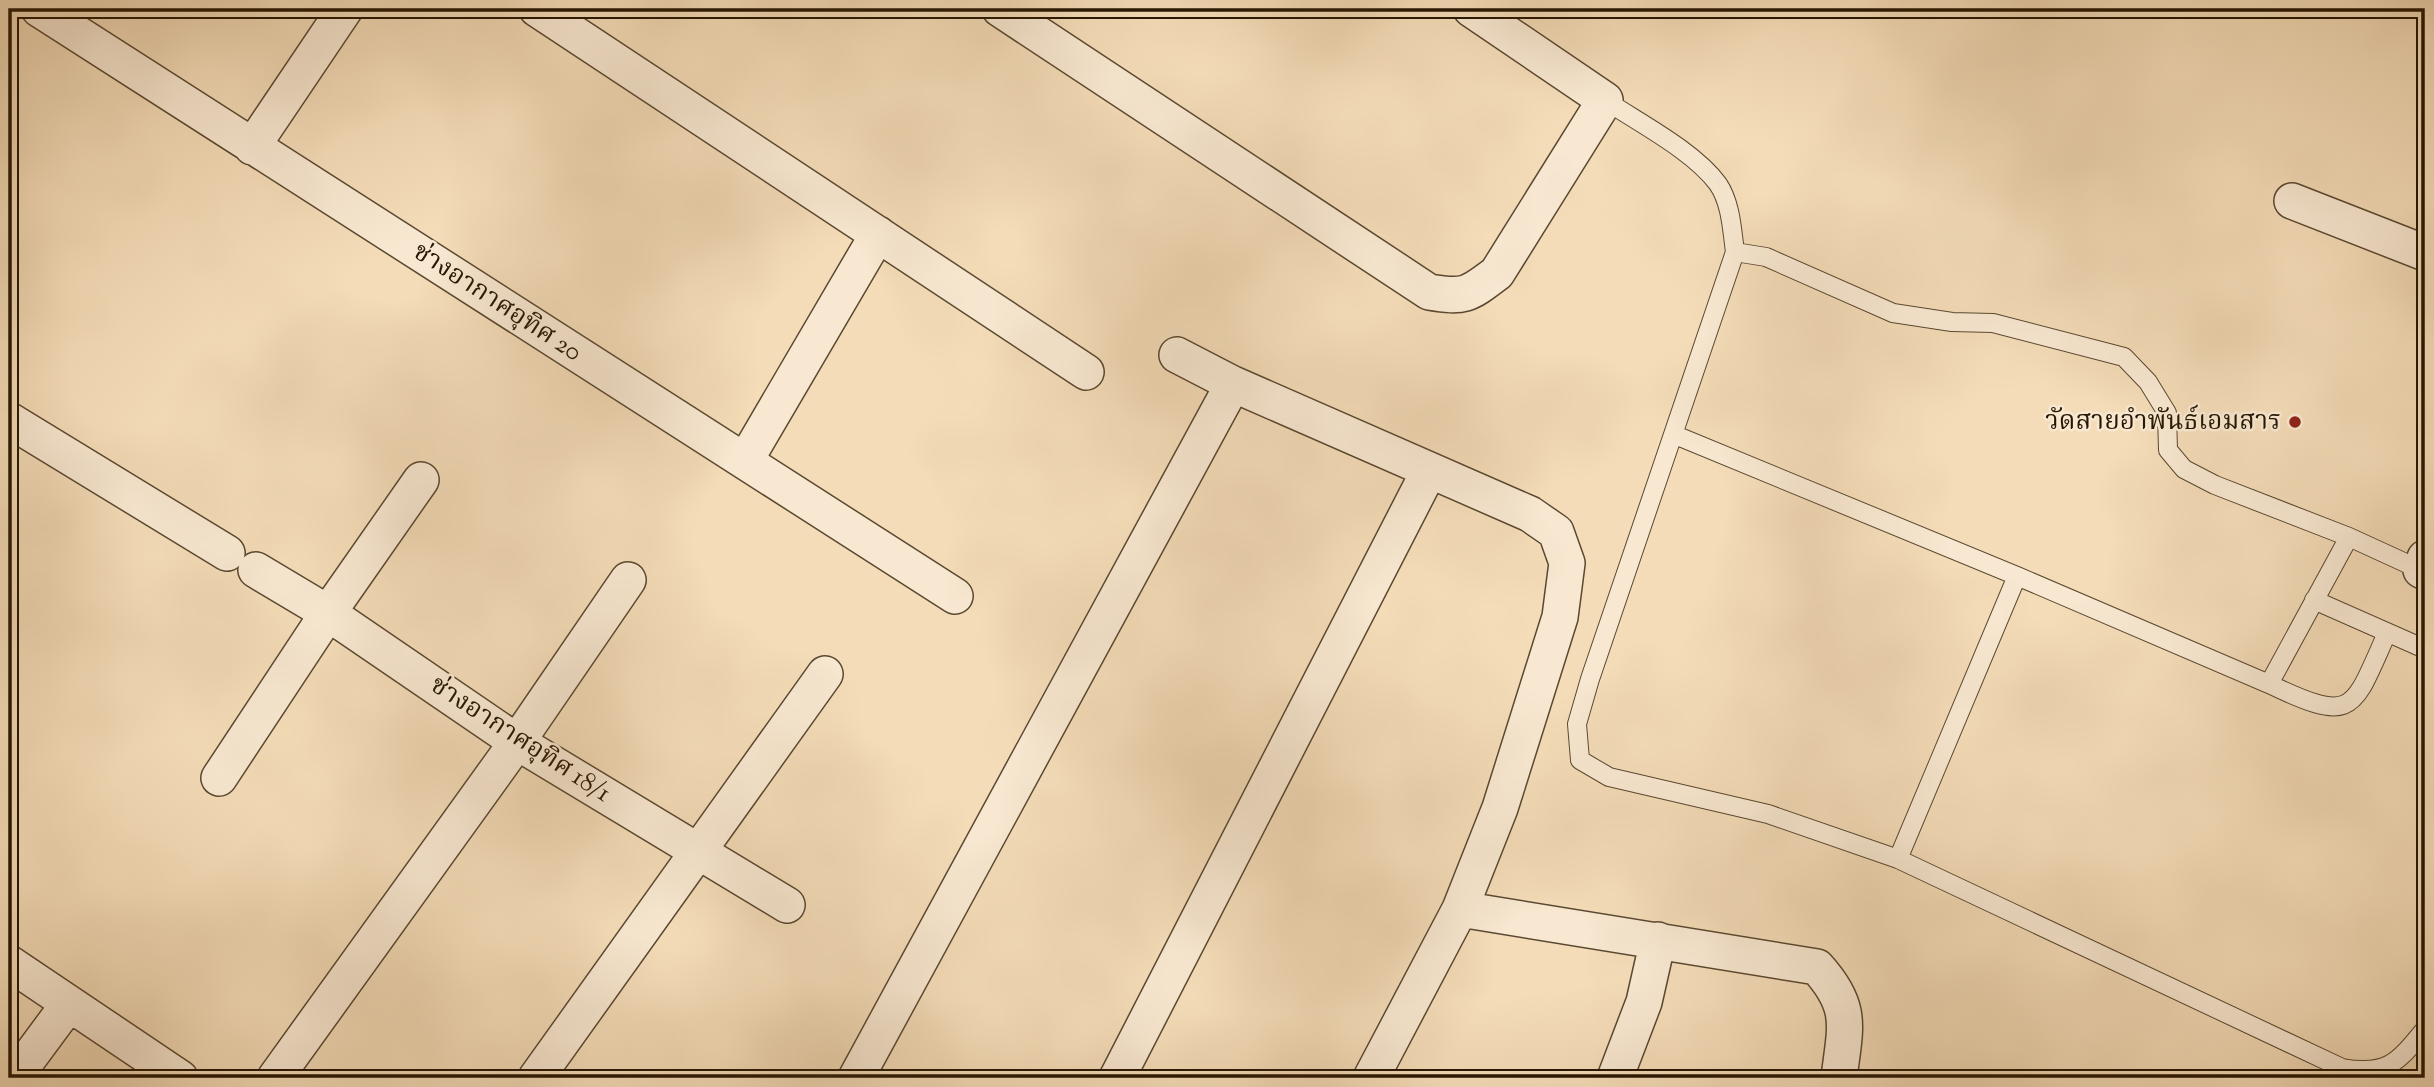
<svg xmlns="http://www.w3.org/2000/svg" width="2434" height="1087" viewBox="0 0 2434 1087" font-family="'Sorts Mill Goudy','Noto Serif Thai',serif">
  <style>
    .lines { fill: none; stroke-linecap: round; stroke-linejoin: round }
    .lane-casing { stroke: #5a4830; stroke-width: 20 }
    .street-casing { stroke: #5a4830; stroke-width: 38 }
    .lane { stroke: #f8e8d1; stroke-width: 18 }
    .street { stroke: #f8e8d1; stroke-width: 35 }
    .poi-dot { fill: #8f2418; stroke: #f8e8d1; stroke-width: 2.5 }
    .labels { text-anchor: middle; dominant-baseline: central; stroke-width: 5; stroke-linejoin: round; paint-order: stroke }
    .street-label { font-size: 26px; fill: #261602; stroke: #f8e8d1 }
    .poi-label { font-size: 26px; fill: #261602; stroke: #f8e8d1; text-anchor: end }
  </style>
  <rect width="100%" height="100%" fill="#f4dcb8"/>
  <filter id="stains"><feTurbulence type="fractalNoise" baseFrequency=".00286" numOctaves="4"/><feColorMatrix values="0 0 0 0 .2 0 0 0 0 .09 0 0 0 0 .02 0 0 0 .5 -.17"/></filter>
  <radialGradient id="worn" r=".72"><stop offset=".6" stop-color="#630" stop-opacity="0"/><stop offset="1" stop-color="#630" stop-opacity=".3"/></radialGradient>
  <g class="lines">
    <defs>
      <path id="lane" d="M1605,100C1639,123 1694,151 1718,184C1731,203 1732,230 1735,252L1590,679L1577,724L1580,760L1609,777L1768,814L1898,859L2342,1068C2388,1076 2398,1062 2425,1029
        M1735,252L1766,257L1893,313L1952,322L1993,323L2124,357L2148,382L2167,413L2168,450L2184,469L2215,485L2349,537L2421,570
        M1675,435L2017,576L1898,859
        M2017,576L2269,684L2349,537
        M2314,600L2425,649
        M2269,684C2355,725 2352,711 2387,633"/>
      <path id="street" d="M39,9L955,596
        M537,9L1086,372
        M1000,9L1429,292C1465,298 1468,295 1497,273L1605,100L1471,9
        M252,147L345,9
        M2292,201L2425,253
        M1177,355L1233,384L1530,514L1556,532L1567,563L1560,617L1500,808L1460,909L1371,1078
        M9,420L227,553
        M745,461L878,234
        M2425,558L2421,570L2425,572
        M256,570L328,613L517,742L787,905
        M219,778L328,613L421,480
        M1460,909L1817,967C1854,1008 1845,1027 1839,1078
        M9,963L180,1078
        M14,1078L68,1005
        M275,1078L517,742L628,580
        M536,1078L825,674
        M856,1078L1233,384
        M1117,1078L1429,471
        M1615,1078L1644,1002L1658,940"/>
    </defs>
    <use href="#lane" class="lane-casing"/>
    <use href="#street" class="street-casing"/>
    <use href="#lane" class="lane"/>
    <use href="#street" class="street"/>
  </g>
  <circle class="poi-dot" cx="2295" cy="422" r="7"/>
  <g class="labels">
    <g class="street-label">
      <text transform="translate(497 303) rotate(33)">ช่างอากาศอุทิศ 20</text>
      <text transform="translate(520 740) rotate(33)">ช่างอากาศอุทิศ 18/1</text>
    </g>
    <g class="poi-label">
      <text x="2281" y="422">วัดสายอำพันธ์เอมสาร</text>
    </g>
  </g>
  <rect width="2434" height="1087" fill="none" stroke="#f4dcb8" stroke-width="35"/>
  <rect x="10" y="10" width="2413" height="1066" fill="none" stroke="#261602" stroke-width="3.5"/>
  <rect x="18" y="18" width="2399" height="1052" fill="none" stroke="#261602" stroke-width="2"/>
  <rect width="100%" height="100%" filter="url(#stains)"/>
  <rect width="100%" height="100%" fill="url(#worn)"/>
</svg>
